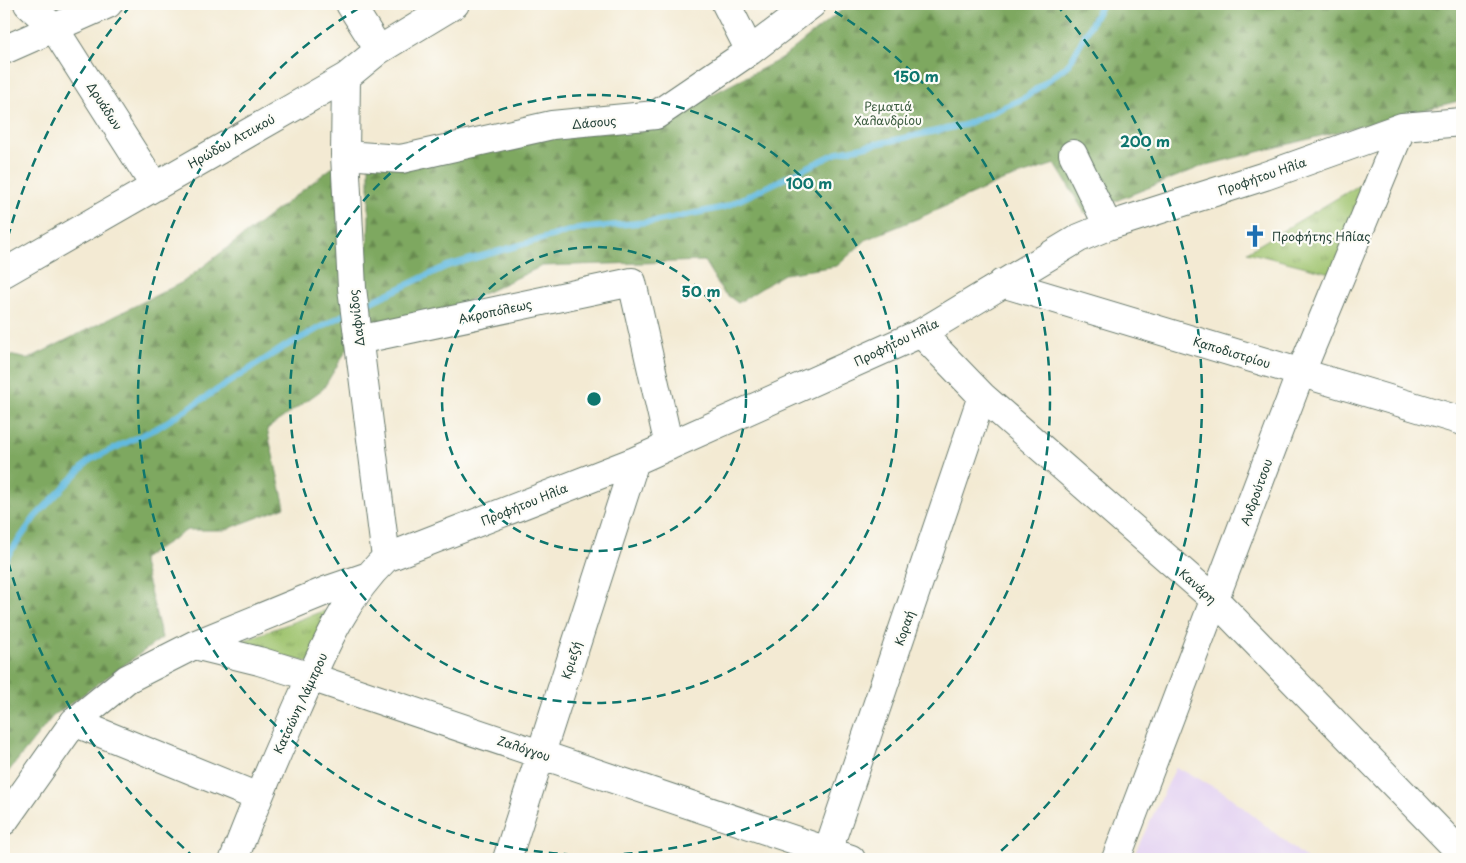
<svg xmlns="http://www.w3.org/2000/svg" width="1466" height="863" viewBox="0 0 1466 863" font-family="'Playpen Sans',sans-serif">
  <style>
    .built { fill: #e4d3f2 }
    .forest { fill: url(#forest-firs); stroke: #4e724a }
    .park { fill: url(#park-tufts); stroke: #5e8050 }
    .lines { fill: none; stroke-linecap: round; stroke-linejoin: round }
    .stream { stroke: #62badf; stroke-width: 6 }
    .minor-casing { stroke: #697a6c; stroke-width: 30 }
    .major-casing { stroke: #697a6c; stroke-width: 30 }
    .minor { stroke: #fff; stroke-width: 28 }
    .major { stroke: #fff; stroke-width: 28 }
    .ring { fill: none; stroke: #0f766e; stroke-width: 2.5; stroke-dasharray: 9 6 }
    .labels { text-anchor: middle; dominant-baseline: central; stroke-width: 4.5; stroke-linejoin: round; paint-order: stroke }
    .street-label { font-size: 12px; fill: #1f3d34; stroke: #fdfcf7 }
    .park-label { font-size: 12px; fill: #3e5e42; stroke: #fdfcf7 }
    .poi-label { font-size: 12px; fill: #1f3d34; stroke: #fdfcf7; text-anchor: start }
    .centre { fill: #0f766e; stroke: #fdfcf7; stroke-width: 2.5 }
    .ring-label { font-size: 15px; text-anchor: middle; font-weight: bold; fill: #0f766e; stroke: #fdfcf7; stroke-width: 4.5; stroke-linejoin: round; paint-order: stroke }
  </style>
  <defs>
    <pattern id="forest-firs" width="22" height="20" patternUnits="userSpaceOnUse" patternTransform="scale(1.25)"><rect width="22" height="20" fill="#7ea860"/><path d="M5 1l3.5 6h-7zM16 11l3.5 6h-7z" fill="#678a50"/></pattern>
    <pattern id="park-tufts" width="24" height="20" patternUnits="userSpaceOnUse" patternTransform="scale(1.25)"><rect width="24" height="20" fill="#9dc26c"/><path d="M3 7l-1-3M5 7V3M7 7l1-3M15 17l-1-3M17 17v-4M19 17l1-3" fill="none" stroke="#7f9f5a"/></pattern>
  </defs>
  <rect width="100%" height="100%" fill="#fdfcf7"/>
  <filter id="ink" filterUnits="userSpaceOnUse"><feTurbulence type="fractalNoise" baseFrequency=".02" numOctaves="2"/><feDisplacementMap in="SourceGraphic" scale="10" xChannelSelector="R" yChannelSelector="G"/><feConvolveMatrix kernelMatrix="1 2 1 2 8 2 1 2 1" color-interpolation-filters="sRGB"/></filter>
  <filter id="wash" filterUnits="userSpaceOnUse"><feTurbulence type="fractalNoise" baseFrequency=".0096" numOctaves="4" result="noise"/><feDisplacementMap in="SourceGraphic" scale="20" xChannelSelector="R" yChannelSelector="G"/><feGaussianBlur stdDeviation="1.12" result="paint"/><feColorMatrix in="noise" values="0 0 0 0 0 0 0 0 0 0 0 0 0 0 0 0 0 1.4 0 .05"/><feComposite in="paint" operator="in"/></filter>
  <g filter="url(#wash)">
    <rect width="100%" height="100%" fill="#f3ead3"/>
    <path class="built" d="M1176,767L1225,793L1307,859H1132Z"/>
    <path class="forest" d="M849,4H1462V100L1203,166L1085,213L1055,164L1002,181L919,218L867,239L837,266L784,274L738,303L723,292L704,261L542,266L436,316L373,324L364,287L369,222V162L544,132H639L781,59Z
      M334,166L349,346L323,389L267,429L285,507L225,530H187L142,559L162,638L53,716L4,777V354L28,359L183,282Z"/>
    <path class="park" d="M1371,178L1334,274L1247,252Z
      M323,611L328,614L312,663L238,646L242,641Z"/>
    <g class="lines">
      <path class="stream" d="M360,307L447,266L576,229L658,221L725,207L839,152L964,125L1026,97L1069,64L1102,4
        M4,561L35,517L90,460L159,427L284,347L349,312"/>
    </g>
  </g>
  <g filter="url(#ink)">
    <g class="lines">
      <defs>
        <path id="minor" d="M28,4L54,28L154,185
          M350,4L379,50
          M726,4L750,51
          M346,77L345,155L352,288L386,558
          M1073,154L1108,226
          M345,155L401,159L552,125L656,115L750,51L812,4
          M4,273L346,77L379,50L455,4
          M1002,283L1462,421
          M921,333L982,396L1216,601L1462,854
          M358,340L632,282L669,446
          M194,645L259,661L311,677L851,859
          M74,722L258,797
          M4,821L74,722L127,679L194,645L328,590L366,577
          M234,859C253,808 275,758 297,708C321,655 343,599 386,558L635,461L921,333L1079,238L1108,226L1265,176L1402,127L1462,122
          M507,859L635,461
          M825,859L982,396
          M1116,859L1301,372L1402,127"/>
        <path id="major" d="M4,50L108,4"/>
      </defs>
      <use href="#minor" class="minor-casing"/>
      <use href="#major" class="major-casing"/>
      <use href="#minor" class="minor"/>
      <use href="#major" class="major"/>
    </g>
  </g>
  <g class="ring">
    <circle cx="594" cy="399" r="152"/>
    <circle cx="594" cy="399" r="304"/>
    <path d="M822 4A456 456 0 1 1 366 4"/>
    <path d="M195 858A608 608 0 0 1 4 546M4 252A608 608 0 0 1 132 4M1056 4A608 608 0 0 1 993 858"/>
  </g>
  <defs>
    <symbol id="church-bare" viewBox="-9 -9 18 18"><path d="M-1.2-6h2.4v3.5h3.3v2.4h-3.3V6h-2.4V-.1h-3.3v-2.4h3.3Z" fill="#1f6fb2" stroke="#fdfcf7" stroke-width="2.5" paint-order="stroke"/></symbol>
  </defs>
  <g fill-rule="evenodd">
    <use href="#church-bare" x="1239" y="220" width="32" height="32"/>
  </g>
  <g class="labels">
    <g class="street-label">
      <text transform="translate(105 106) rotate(57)">Δρυάδων</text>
      <text transform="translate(594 122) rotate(-5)">Δάσους</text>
      <text transform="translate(231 141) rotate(-29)">Ηρώδου Αττικού</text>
      <text transform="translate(1262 176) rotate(-19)">Προφήτου Ηλία</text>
      <text transform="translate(495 311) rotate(-12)">Ακροπόλεως</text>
      <text transform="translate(356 318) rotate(-97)">Δαφνίδος</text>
      <text transform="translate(896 342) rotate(-26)">Προφήτου Ηλία</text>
      <text transform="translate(1232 352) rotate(17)">Καποδιστρίου</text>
      <text transform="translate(1256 492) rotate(-70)">Ανδρούτσου</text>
      <text transform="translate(524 504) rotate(-22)">Προφήτου Ηλία</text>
      <text transform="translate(1198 586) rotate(42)">Κανάρη</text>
      <text transform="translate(904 628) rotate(-71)">Κοραή</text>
      <text transform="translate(571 660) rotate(-72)">Κριεζή</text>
      <text transform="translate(300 703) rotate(-65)">Κατσώνη Λάμπρου</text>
      <text transform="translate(524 748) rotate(18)">Ζαλόγγου</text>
    </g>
    <g class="park-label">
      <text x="888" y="106">Ρεματιά<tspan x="888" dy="14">Χαλανδρίου</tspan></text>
    </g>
    <g class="poi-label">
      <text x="1272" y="236">Προφήτης Ηλίας</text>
    </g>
  </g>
  <circle cx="594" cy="399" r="8" class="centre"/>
  <g class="ring-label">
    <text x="916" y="82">150 m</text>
    <text x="1145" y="147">200 m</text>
    <text x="809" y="189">100 m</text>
    <text x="701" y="297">50 m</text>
  </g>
  <rect width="1466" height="863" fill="none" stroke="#fdfcf7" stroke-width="20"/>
</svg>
